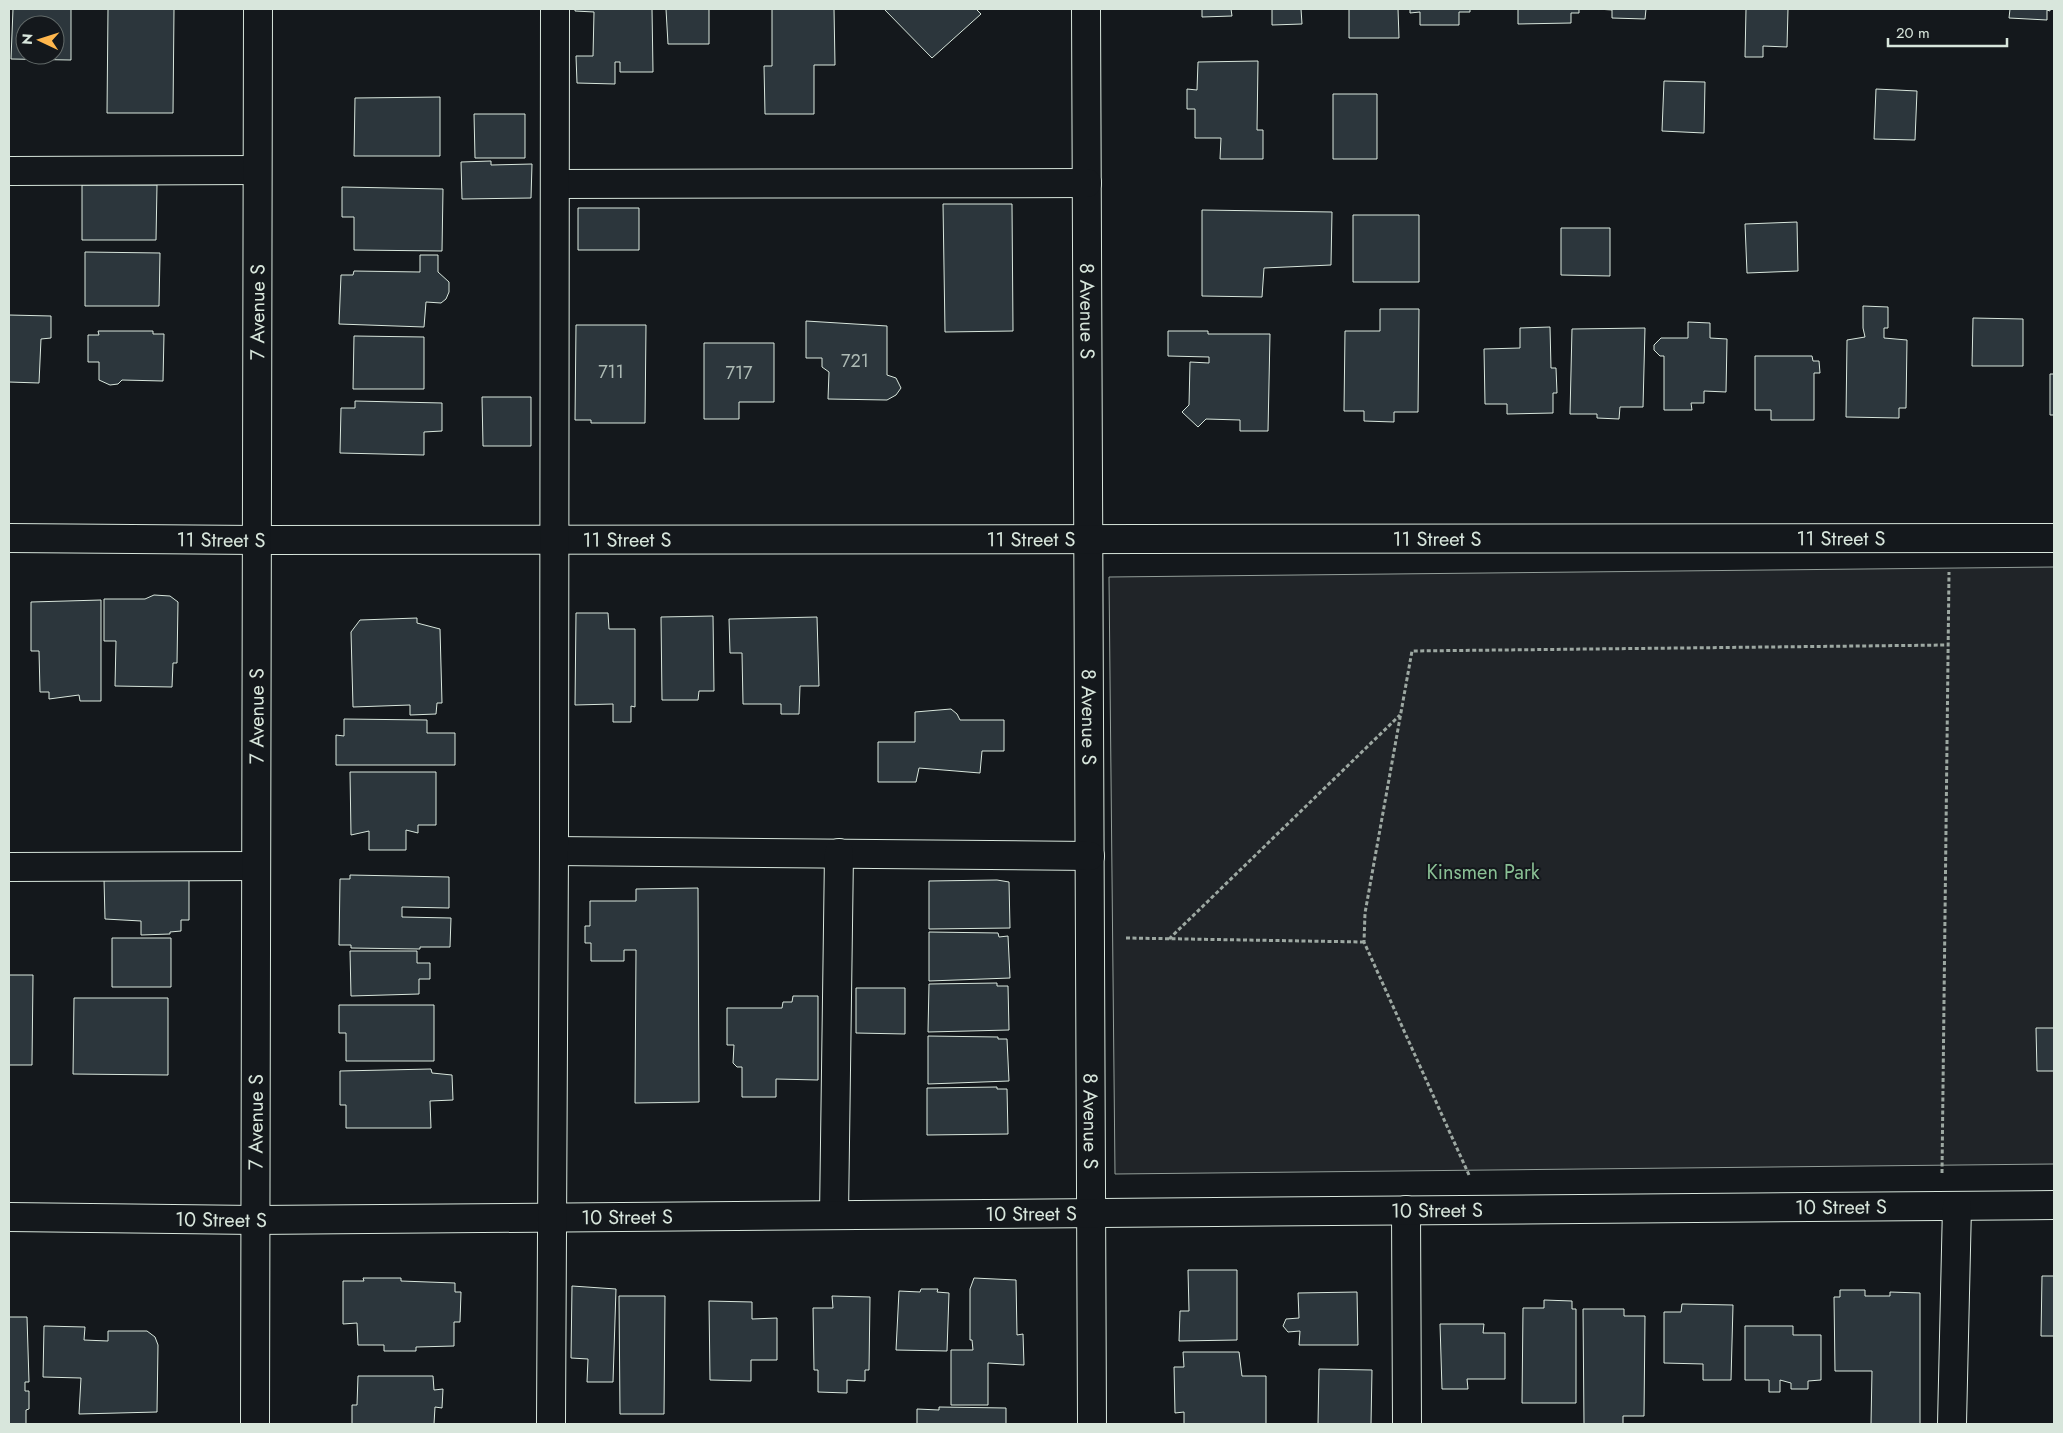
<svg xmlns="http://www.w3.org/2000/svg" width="2063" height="1433" viewBox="0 0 2063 1433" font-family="Jost,sans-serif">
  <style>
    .green { fill: #202428; stroke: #939e99 }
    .building { fill: #2c363c; stroke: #d8e6dc; fill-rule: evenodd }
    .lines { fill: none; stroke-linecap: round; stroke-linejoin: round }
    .minor-casing { stroke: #d8e6dc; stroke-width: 30 }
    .path { stroke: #9da8a2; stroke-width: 3; stroke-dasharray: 4 2.5; stroke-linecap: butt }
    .minor { stroke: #14181c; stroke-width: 28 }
    .labels { text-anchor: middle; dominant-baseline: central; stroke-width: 4; stroke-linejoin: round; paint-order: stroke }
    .number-label { font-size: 18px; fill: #adbab4 }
    .street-label { font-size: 20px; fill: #d8e6dc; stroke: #14181c }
    .park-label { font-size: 20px; fill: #8ac095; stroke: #14181c }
  </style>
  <rect width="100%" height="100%" fill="#14181c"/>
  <path class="green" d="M2054,567V1164L1115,1174L1109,577Z"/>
  <path class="building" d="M13,9H71V60L11,59ZM25,25H55V55H25Z
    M108,9H174L173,113H107Z
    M575,9H652L653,72H620V62H615V84L577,83L576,56H593L594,12L575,11Z
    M666,9H709V44H668Z
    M772,9H834L835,65H814V114H765L764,66H772Z
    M884,9H976L981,14L932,58Z
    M1202,9H1231L1232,16L1202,17Z
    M1272,9H1301L1302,24L1272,25Z
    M1349,9H1398L1399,38H1349Z
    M1410,9H1470V12H1459V25H1420V12L1410,13Z
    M1518,9H1579V13H1571V23L1518,24Z
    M1597,9H1650H1646L1645,19L1612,18V10Z
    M1746,9H1788L1787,47L1763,46V57H1745Z
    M2010,9H2050V11L2047,10V20L2009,18Z
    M1258,61L1257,130H1263V159H1220L1221,138H1195V109H1187V89L1197,90L1198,62Z
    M1664,81L1705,82L1704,133L1662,131Z
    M1876,89L1917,91L1915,140L1874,139Z
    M1333,94H1377V159H1333Z
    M440,97V156H354L355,98Z
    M474,114H525V158H475Z
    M491,161V165L532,164L531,198L462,199L461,162Z
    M82,185H157L156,240H82Z
    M342,187L443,189L442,251L354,250V217H342Z
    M943,204H1012L1013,331L945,332Z
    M578,208H639V250H578Z
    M1202,210L1332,212L1331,265L1264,268L1262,297L1202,296Z
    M1353,215H1419V282H1353Z
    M1797,222L1798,271L1747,273L1745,224Z
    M1561,228H1610V276L1561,275Z
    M85,252L160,253L159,306H85Z
    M420,255H438V272L449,282V292L446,299L441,303L426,302L424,327L339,324L341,275H353L354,271L420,272Z
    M1863,306L1888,307V328H1884V338L1907,340L1906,408H1899V418L1846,417L1847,340L1865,337L1863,328Z
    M1380,309H1419L1418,412H1394V422L1364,421V411H1344L1345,331H1380Z
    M9,315L51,316V338L41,339L39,383L9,382Z
    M1973,318L2023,319V366H1972Z
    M806,321L887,326V375L896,378L901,388L896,395L887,400L828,399L829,372L822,367V358H806Z
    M1688,322L1710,323V338L1727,339L1726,392L1704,391V403H1691L1692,410H1664V356H1660L1654,350V345L1661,338H1688Z
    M576,325H646L645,423H591V420H575Z
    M1550,327L1551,368H1556L1557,393H1553V413L1507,414V404H1485L1484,349L1520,348V328Z
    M1645,328L1643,407H1620L1619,419L1597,418V414H1570L1572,329Z
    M98,331H153V334H164L163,381L122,380L118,384L110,385L99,380V362H88V335H99Z
    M1168,331H1208V334H1270L1268,431H1240V420L1206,419L1198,427L1182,412L1189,405L1190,362L1209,363V357L1168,356Z
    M354,336L424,337V389H353Z
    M704,343H774V402H739V419H704Z
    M1755,356H1812L1813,361H1819L1820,373H1814V420H1771V410H1755Z
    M2050,374H2054V415H2050Z
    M482,397H531V446H483Z
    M355,401L442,403V431L424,432V455L340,453L341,408H355Z
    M154,595L170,596L178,602L177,663H173L172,687L115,686L116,641H104V599H145Z
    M101,600V701H80L79,695L49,699V692H40L39,651H31V602Z
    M576,613H608L609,629H635V707L631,706V722H613V704L575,705Z
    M713,616L714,691H699L698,700H662L661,617Z
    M817,617L819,686H800L799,714H781V704H743L742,653H730L729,619Z
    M417,618V623L440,629L442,703H437L436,714L410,715V705L353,707L351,632L360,620Z
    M951,709L957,714L960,720H1004V751H982L980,773L919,768L916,782H878V742H915V712Z
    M344,719L427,720V733H455V765H336V735L344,736Z
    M350,772H436V825H418V833L406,830V850H369V831L351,835Z
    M350,875L449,877V908L402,907V917L451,918L450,947H420V949L351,948V945H339L340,879H350Z
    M189,877V920H181V931L170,932V934L141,935V921L105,919L104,879Z
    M997,880L1009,882L1010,928L929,929V881Z
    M698,888L699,1102L635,1103L636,950H624V961H591V943H585V926H590V901H636V889Z
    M929,932L998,933L999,937L1008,936L1010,978L929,981Z
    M112,938H171V987H112Z
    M350,951H417V963H430V979H419V994L351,996Z
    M9,975H33L32,1065H9Z
    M997,983V986H1008L1009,1030L928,1032L929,984Z
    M856,988H905V1034L856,1033Z
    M793,996H818V1080L776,1079V1097H742V1067H737L733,1063L734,1045H727V1008H782L783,1002H792Z
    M74,998H168V1075L73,1074Z
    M339,1005H434V1061H346V1033H339Z
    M2036,1028H2054V1071H2037Z
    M928,1036L998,1037V1039H1007L1009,1081L928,1084Z
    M431,1069L432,1073L452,1075L453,1100L430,1101L431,1128H346V1105H340V1071Z
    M997,1087V1089H1007L1008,1134L927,1135V1088Z
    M1188,1270H1237V1340L1179,1341L1180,1311H1189Z
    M2042,1276H2054V1336H2041Z
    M363,1278H401V1281L455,1283V1292H461L460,1322H454V1346L416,1347V1351H384V1345H358L357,1323L343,1324V1281H364Z
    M974,1278L1016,1280L1017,1335L1023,1334L1024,1365L988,1363V1405H951V1350H973L972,1340H970V1289Z
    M572,1286L616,1289L613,1382H587L588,1359L571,1358Z
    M921,1289H938L937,1292L949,1293L947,1351L896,1350L899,1291L920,1292Z
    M1840,1290H1865V1296H1890V1292L1920,1293V1424H1871L1872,1371H1835L1834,1297H1840Z
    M1357,1292L1358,1345H1299L1300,1331L1288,1332L1283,1326L1286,1319L1299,1318L1298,1293Z
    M619,1296H665L664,1414H620Z
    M832,1296L870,1297L869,1370H865V1381L847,1380V1393L818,1392V1370H814L813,1308H833Z
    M1544,1300L1572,1301V1309H1576V1403H1522L1523,1308H1544Z
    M709,1301L752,1302V1319L777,1318V1360H751V1381L710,1380Z
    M1682,1304L1733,1305L1731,1380H1703V1364L1664,1363V1312H1681Z
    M1583,1309H1624V1316H1645L1644,1416H1623V1424H1584Z
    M9,1317H27L29,1382H25V1391H29V1409L26,1410V1424H9Z
    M1440,1324H1484L1483,1333H1505V1379H1467L1468,1389H1442Z
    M44,1326L85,1327L84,1340L108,1341V1331H147L155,1337L158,1345L157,1412L79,1414L81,1378L43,1377Z
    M1745,1326H1793V1335H1821V1380L1808,1381V1389H1791V1383L1780,1380V1392H1769V1380H1745Z
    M1183,1352H1239L1242,1376H1266V1424H1184V1412L1175,1413L1174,1367H1184Z
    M1319,1369L1372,1370L1371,1424H1318Z
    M358,1376H433L434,1390L443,1389L442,1408L435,1407L434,1424H352V1405H357Z
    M939,1407L1006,1408V1424H917V1409L939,1410Z"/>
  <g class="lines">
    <defs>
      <g id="minor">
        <path id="s1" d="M1086,9L1092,1424"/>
        <path d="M9,171L257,170"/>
        <path d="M555,184L1087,183"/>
        <path id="s2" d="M9,538L257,540L2054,538"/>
        <path d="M554,851L1090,856"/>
        <path d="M9,867L256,866"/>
        <path d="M1406,1210L1407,1424"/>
        <path d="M834,1215L839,853"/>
        <path id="s3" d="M9,1217L255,1220L2054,1205"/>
        <path id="s4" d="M255,1424L258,9"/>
        <path d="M551,1424L554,851L555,9"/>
        <path d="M1952,1424L1957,1206"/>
      </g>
    </defs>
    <use href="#minor" class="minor-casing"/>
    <path class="path" d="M1126,938L1364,942
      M1169,939L1400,715
      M1942,1173L1949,572
      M1469,1175L1364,942L1365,913L1412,651L1948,645"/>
    <use href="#minor" class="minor"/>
  </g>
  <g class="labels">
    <g class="number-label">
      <text x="855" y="361">721</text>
      <text x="611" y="372">711</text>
      <text x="739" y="373">717</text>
    </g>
    <g class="street-label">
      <text stroke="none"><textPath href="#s4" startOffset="1112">7 Avenue S</textPath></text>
      <text stroke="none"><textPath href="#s1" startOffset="302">8 Avenue S</textPath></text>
      <text stroke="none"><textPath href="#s2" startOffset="1022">11 Street S</textPath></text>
      <text stroke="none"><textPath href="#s2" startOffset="1428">11 Street S</textPath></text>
      <text stroke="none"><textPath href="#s2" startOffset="1832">11 Street S</textPath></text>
      <text stroke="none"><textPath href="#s2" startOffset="212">11 Street S</textPath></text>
      <text stroke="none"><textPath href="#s2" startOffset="618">11 Street S</textPath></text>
      <text stroke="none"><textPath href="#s4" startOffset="708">7 Avenue S</textPath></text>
      <text stroke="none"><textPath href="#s1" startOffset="708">8 Avenue S</textPath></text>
      <text stroke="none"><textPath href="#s4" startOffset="302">7 Avenue S</textPath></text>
      <text stroke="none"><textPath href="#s1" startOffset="1112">8 Avenue S</textPath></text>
      <text stroke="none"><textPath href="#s3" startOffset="1832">10 Street S</textPath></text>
      <text stroke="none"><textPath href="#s3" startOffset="1428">10 Street S</textPath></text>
      <text stroke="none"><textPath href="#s3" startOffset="1022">10 Street S</textPath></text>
      <text stroke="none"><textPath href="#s3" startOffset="618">10 Street S</textPath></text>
      <text stroke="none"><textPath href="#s3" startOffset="212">10 Street S</textPath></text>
    </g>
    <g class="park-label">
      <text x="1483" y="872">Kinsmen Park</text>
    </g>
  </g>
  <rect width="2063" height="1433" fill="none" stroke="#d8e6dc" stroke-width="20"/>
  <g transform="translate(40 40) rotate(274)"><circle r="24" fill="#14181c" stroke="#626a69"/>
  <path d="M0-4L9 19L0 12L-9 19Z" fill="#ffb74d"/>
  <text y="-8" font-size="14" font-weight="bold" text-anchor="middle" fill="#d8e6dc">N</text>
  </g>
  <path d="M1888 38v8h119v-8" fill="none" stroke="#d8e6dc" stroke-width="2.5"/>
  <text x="1896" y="38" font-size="15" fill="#d8e6dc" stroke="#14181c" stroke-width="4" paint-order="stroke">20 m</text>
</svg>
